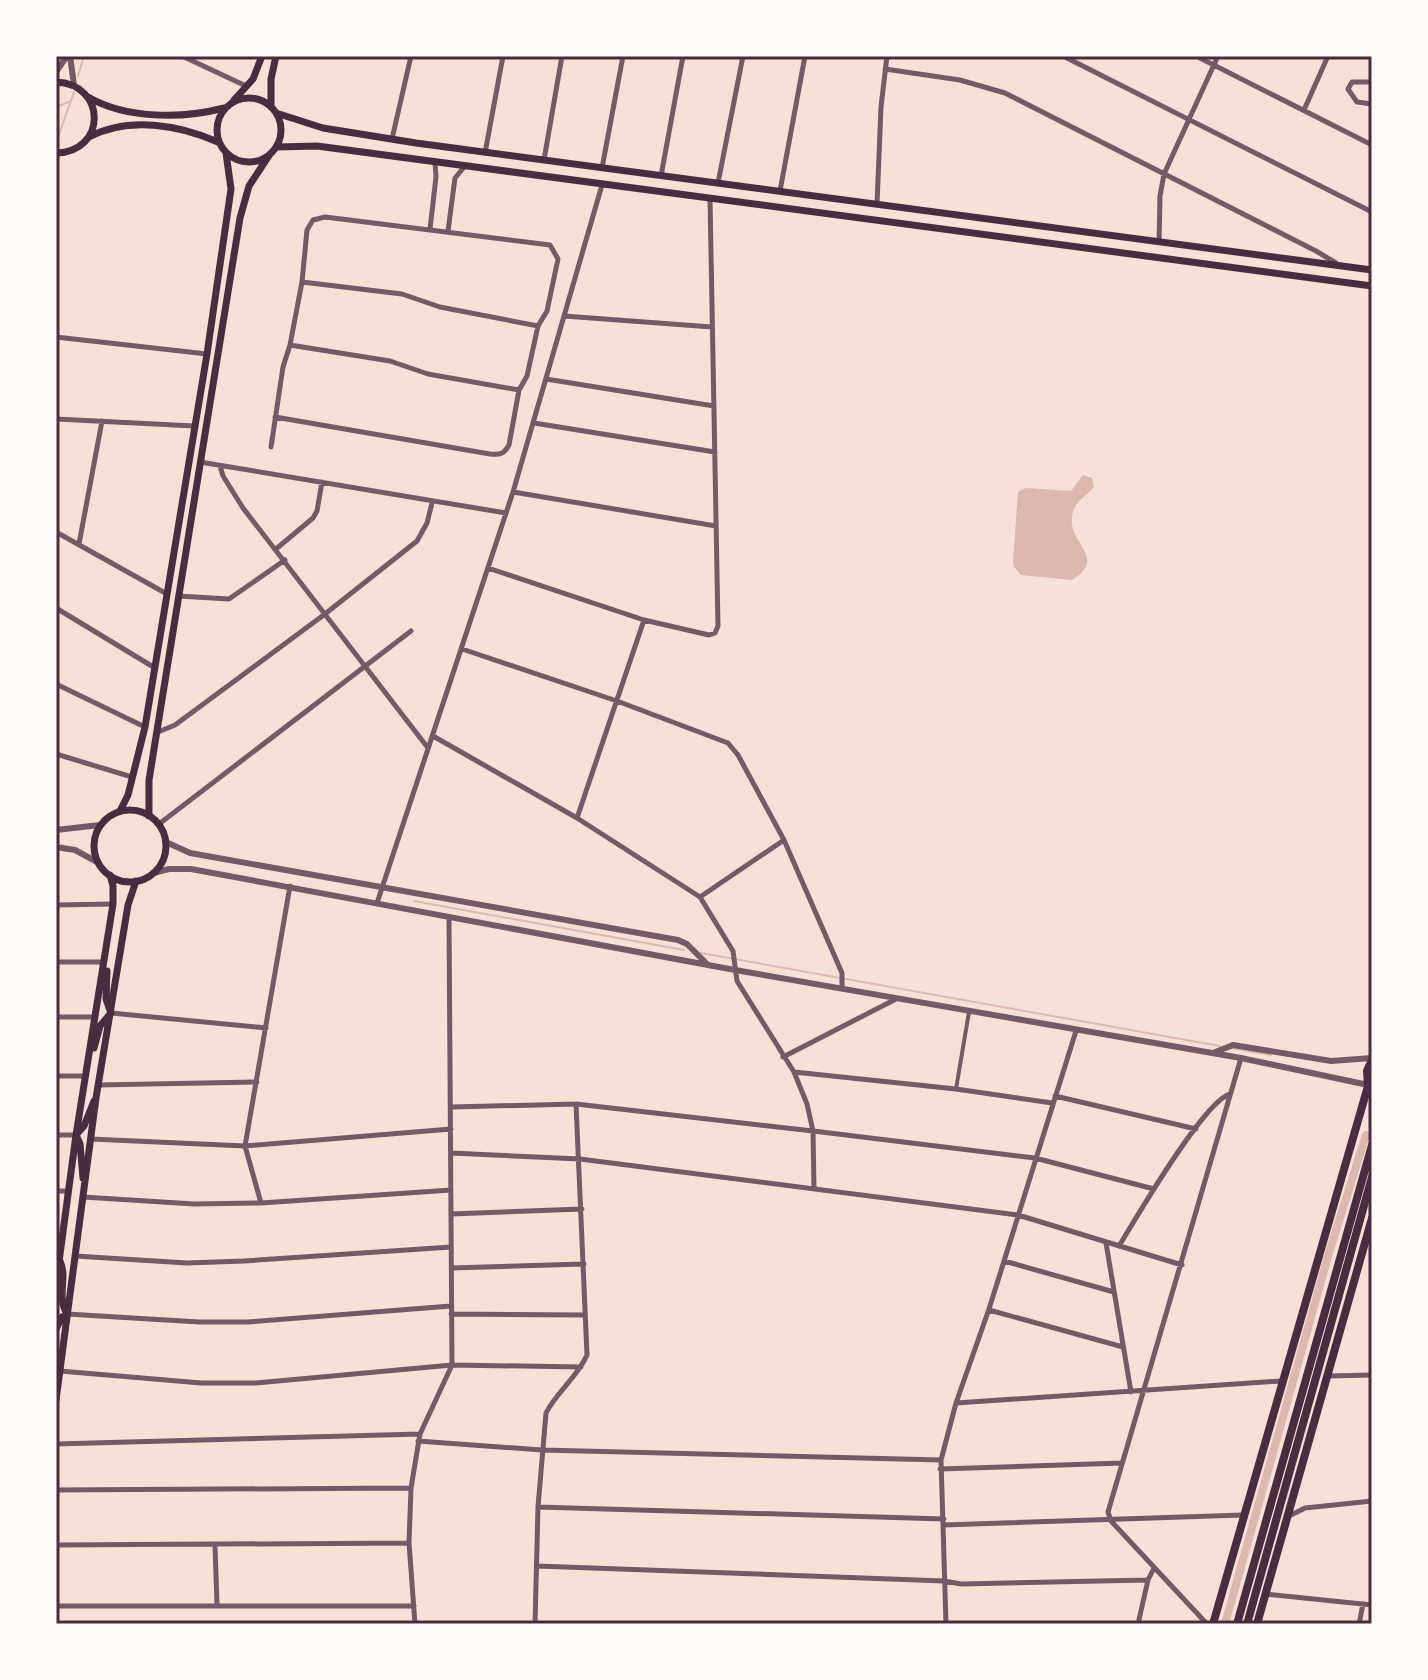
<svg xmlns="http://www.w3.org/2000/svg" width="1428" height="1680" viewBox="0 0 1428 1680" font-family="'IBM Plex Sans',sans-serif">
  <style>
    .water { fill: #dcb8b0 }
    .lines { fill: none; stroke-linecap: round; stroke-linejoin: round }
    .stream { stroke: #dcb8b0; stroke-width: 2 }
    .canal { stroke: #dcb8b0; stroke-width: 8 }
    .pedestrian { stroke: #755966; stroke-width: 4 }
    .minor { stroke: #755966; stroke-width: 5 }
    .tertiary { stroke: #755966; stroke-width: 6 }
    .secondary { stroke: #4a2c40; stroke-width: 7 }
    .primary { stroke: #4a2c40; stroke-width: 8 }
    .neatline { fill: none; stroke: #4a2c40; stroke-width: 3 }
  </style>
  <rect width="100%" height="100%" fill="#f7e1d7"/>
  <path class="water" d="M1083,475L1092,478L1094,487C1085,498 1074,500 1072,517C1068,543 1108,558 1072,580L1021,575L1014,567L1013,561L1018,492L1025,488L1071,491Z"/>
  <g class="lines">
    <path class="stream" d="M78,76L84,56
      M56,107L71,101
      M56,143L74,92
      M414,901L684,950
      M701,953L1220,1046
      M1230,1048L1271,1055"/>
    <path class="canal" d="M1225,1624L1329,1253L1366,1135"/>
    <path class="pedestrian" d="M956,1089L969,1012"/>
    <path class="minor" d="M182,56L246,86
      M1063,56L1372,212
      M1196,56L1372,145
      M885,69L960,80L1005,93L1316,251L1336,263
      M1372,82H1352L1348,89L1357,102L1372,104
      M1304,110L1328,56
      M392,139L411,56
      M485,153L503,56
      M544,160L562,56
      M602,168L623,56
      M661,176L683,56
      M718,183L743,56
      M780,191L805,56
      M877,204L881,107L887,56
      M430,229L436,177L435,162
      M448,231L455,178L465,166
      M1159,242L1160,196L1164,174L1218,56
      M302,282L402,294L440,307L538,326
      M564,316L712,327
      M56,337L207,354
      M290,345L390,361L428,374L519,390
      M546,379L714,406
      M56,419L194,426
      M534,423L715,452
      M271,447L283,367L290,345L302,282L307,230L313,220L325,217L550,245L558,259L547,311L538,326L527,376L519,390L509,445C504,454 500,455 490,454L275,417
      M200,462L506,513
      M220,466L223,476L243,508L428,748
      M513,492L716,526
      M56,532L167,594
      M79,544L102,421
      M276,549L313,518L317,511L322,482
      M488,568L644,620L709,635L715,633L718,626L710,199
      M178,596L229,599L285,560
      M56,608L155,668
      M462,649L617,701L728,743L738,755L784,840L842,973V989
      M56,684L145,727
      M158,732L175,725L325,614L417,541L427,523L432,503
      M433,736L577,818L700,897L733,951L737,981L794,1072L807,1104L813,1131L814,1189
      M56,754L132,777
      M577,818L644,620
      M159,824L411,631
      M700,897L784,840
      M377,903L513,492L602,185
      M56,905L113,904
      M56,962H104
      M111,1013L266,1028
      M56,1017H95
      M783,1057L896,999
      M794,1072L956,1089L1052,1103
      M56,1076H86
      M98,1085L257,1082
      M1055,1096L1196,1129
      M451,1107L576,1104L813,1131L1035,1158L1154,1189
      M56,1135H76
      M91,1139L245,1146L451,1129
      M451,1153L580,1159L1018,1215L1182,1265
      M56,1191H68
      M83,1197L194,1204L261,1203L451,1190
      M261,1203L245,1146L290,886
      M451,1214L582,1209
      M1106,1243L1131,1392
      M1119,1246C1136,1218 1204,1101 1230,1094
      M75,1256L187,1263L244,1261L451,1247
      M1004,1261L1114,1292
      M451,1268L584,1264
      M989,1310L1123,1347
      M67,1314L199,1322H248L451,1306
      M451,1314L585,1315
      M60,1371L201,1383H256L452,1365L581,1367
      M1327,1376L1372,1375
      M956,1403L1281,1381
      M418,1441L542,1450L941,1460
      M56,1444L420,1434
      M940,1469L1122,1463
      M56,1490L411,1488
      M538,1507L944,1519
      M1287,1517L1305,1508L1372,1501
      M943,1525L1243,1515
      M56,1545L409,1543
      M215,1546L217,1604
      M537,1566L944,1581L961,1584L1148,1580
      M1266,1594L1372,1605
      M56,1606H414
      M415,1624L409,1543L411,1488L420,1434L452,1365L449,917
      M535,1624L538,1507L546,1413C557,1391 577,1378 587,1355L576,1104
      M946,1624L941,1460L956,1403L989,1309L1076,1031
      M1138,1624L1148,1580L1154,1568
      M1207,1624L1111,1521L1108,1512L1241,1058
      M1359,1624L1363,1604"/>
    <path class="tertiary" d="M70,56L74,85
      M56,72L67,56
      M56,830L100,825
      M166,842L190,853L678,940L687,944L707,964
      M56,847L75,850L97,862
      M153,873L169,869H191L735,970L1241,1058L1368,1085
      M1213,1053L1233,1045L1331,1061L1372,1058"/>
    <path class="secondary" d="M56,82C107,84 107,152 56,153
      M88,97C126,119 182,119 224,108
      M217 130a32 32 0 1 1 64 0a32 32 0 1 1-64 0Z
      M234,100L253,79L262,56
      M271,107V79L276,56
      M276,113L323,128L416,143L1372,270
      M89,137C129,116 179,125 218,142
      M277,147L317,146L1372,286
      M94 846a36 36 0 1 1 72 0a36 36 0 1 1-72 0Z
      M120,811L128,795L145,727L207,354L231,189L226,153
      M149,816V780L240,218L249,186L270,154
      M94,1048L100,1026L111,1013L106,999L107,971
      M83,1178L80,1144L76,1135L84,1126L94,1101
      M56,1284L76,1135L113,904V886L110,875
      M56,1329L62,1317L67,1314C56,1295 68,1278 60,1261
      M56,1400L96,1098L128,905L136,881"/>
    <path class="primary" d="M1213,1624L1368,1086L1367,1071L1372,1060
      M1237,1624L1372,1145
      M1247,1624L1372,1177
      M1257,1624L1372,1218"/>
  </g>
  <rect width="1428" height="1680" fill="none" stroke="#fffaf5" stroke-width="116"/>
  <rect x="58" y="58" width="1312" height="1564" class="neatline"/>
</svg>
